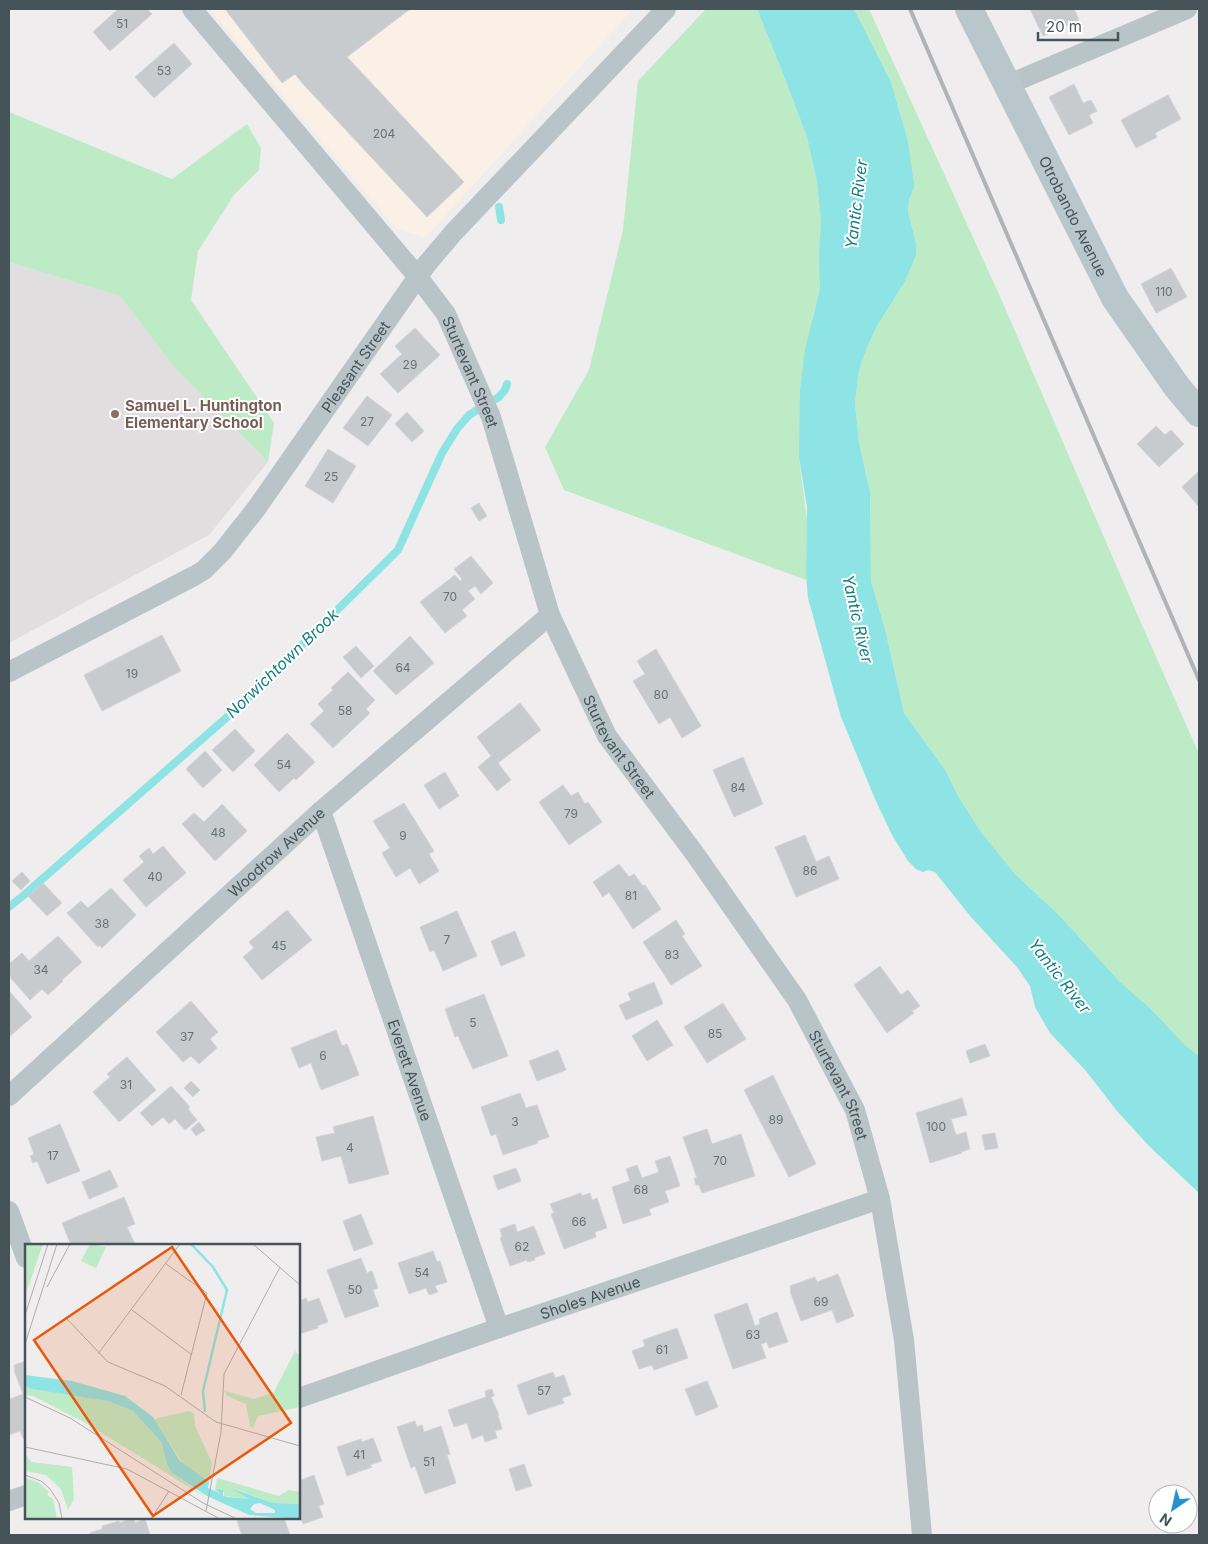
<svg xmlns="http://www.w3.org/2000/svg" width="1208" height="1544" viewBox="0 0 1208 1544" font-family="Inter,sans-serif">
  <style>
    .commercial { fill: #faf0e6 }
    .education { fill: #e0dede }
    .green { fill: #bdebc6 }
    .water { fill: #8ee3e4 }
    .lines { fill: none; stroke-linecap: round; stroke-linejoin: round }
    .stream { stroke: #8ee3e4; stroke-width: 8 }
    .building { fill: #c7cbce; stroke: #d1d4d8 }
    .street { stroke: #b9c4c8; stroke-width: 20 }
    .secondary { stroke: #b9c7cd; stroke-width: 28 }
    .rail { stroke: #afb4b7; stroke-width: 4 }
    .education-dot { fill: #8d6e63; stroke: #fff; stroke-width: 2 }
    .labels { text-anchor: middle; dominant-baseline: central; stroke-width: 4; stroke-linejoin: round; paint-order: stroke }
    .number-label { font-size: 12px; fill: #667176 }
    .street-label { font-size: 15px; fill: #465358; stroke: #fff }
    .education-label { font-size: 15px; font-weight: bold; fill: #785e54; stroke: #fff; text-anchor: start }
    .water-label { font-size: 16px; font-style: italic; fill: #167e7f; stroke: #fff }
    .inset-river { fill: none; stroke: #8ee3e4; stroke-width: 2.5 }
    .inset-road { fill: none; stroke: #abafb1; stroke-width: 1 }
    .view { fill: #e8590c; fill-opacity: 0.15; stroke: #e8590c; stroke-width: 2.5 }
    .inset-edge { fill: none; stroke: #465358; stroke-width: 2.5 }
  </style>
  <rect width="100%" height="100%" fill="#efeded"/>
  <path class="commercial" d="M209,9H633L425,238L396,228Z"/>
  <path class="education" d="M9,262L120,296L174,367L268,462L209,535L9,643Z"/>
  <path class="green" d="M706,9H757L782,71L807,137L817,182L821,221L820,288L812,320L799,457L807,521L806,580L564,490L545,447L589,370L623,230L638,81Z
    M854,9H869L1002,301L1138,616L1199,754V1056L1186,1046L1151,1009L1120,982L1060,916L1015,874L981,832L958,796L946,771L904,713L885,629L871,581L870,491L859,443L855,403L859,370L868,345L877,326L904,283L916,243L908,212L909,200L914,187V182L908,141L891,82Z
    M9,112L172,179L247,124L261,148L259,170L234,195L198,251L191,300L274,423L268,462L174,367L120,296L9,262Z"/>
  <path class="water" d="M757,9H854L891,82L908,141L914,182V187L909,200L908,212L916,243V255L904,283L877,326L868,345L859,370L855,403L859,443L870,491L871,581L885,629L904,713L946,771L958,796L981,832L1015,874L1060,916L1120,982L1151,1009L1186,1046L1199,1056V1193L1149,1146L1117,1111L1086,1071L1050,1033L1035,1007L1030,986L1017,967L971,917L935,872L928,870L923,872L916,869L908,861L892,835L875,799L841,717L808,598L806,575L807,507L799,457L800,391L805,350L820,288L819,256L821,221L817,182L807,137L782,71Z"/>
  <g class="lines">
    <path class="stream" d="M499,207L501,220
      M9,907L24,895L242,704L398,550L442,453L457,429L469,415L499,397L505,390L507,384"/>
  </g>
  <path class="building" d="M118,9H147L152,14L110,51L93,32Z
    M225,9H410L347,57L464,182L427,217L303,84L295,74L282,83Z
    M1030,9H1074L1079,20L1043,36Z
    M174,43L192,64L154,98L135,77Z
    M1074,84L1083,103L1091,100L1097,111L1089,115L1093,123L1069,135L1049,97Z
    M1168,95L1181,119L1155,133L1157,137L1136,148L1121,120Z
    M1171,268L1187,297L1156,313L1141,284Z
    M415,328L440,355L398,393L380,374L402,354L395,346Z
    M367,396L392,415L368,446L343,428Z
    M407,412L424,431L412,442L395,424Z
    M1156,426L1165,435L1171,430L1184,444L1159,467L1137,444Z
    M328,449L356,466L333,503L305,486Z
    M1199,471V507L1182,487Z
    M479,503L487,516L479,521L471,508Z
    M471,556L493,583L481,594L475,586L468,591L475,599L462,610L467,616L445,633L420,602L455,575L460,581L462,579L454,569Z
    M162,635L181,671L102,711L84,675Z
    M410,636L434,663L396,695L373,671Z
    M356,646L374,666L361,678L343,657Z
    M656,649L701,726L682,738L670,717L659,724L633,681L645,674L637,661Z
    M348,672L375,700L366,709L370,713L333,748L310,724L324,711L318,704L333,690L331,688Z
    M520,703L541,730L498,763L511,780L497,791L478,767L491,756L477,737Z
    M235,729L255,751L233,772L212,750Z
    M287,733L315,762L296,780L294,778L279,792L254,765Z
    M205,751L222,770L203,788L186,769Z
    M743,757L763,804L734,817L713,770Z
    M445,772L459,796L439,809L424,785Z
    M563,785L571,796L578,792L585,804L588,802L602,822L569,845L539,802Z
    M404,803L434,851L429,854L439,871L419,884L410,868L396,877L382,853L390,848L373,821Z
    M222,804L247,831L215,861L182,824L194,813L204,822Z
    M805,835L816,862L829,856L839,879L796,897L775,847Z
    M163,846L186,873L146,907L123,880L144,862L139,856L149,848L153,854Z
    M619,864L629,877L634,874L643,886L645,885L661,909L633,929L609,892L603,897L593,882Z
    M22,872L30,881L21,890L12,881Z
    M43,883L62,903L47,916L28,896Z
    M111,888L136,915L102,948L99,945L98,947L67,913L81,901L88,908Z
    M287,910L312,940L262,980L243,957L254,948L249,942Z
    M457,911L477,956L443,971L434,950L430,952L420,927Z
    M676,920L685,934L682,936L702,966L671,985L643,942Z
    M515,931L525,956L501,966L491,941Z
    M58,936L82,962L62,980L63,981L48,995L42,989L30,1000L10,977L11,976L9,974V964L22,953L29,961Z
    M880,966L901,995L908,990L920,1006L912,1011L914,1013L887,1033L854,985Z
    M654,982L663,1004L626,1020L619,1005L631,1000L628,993Z
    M9,991L32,1017L9,1037Z
    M484,994L508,1056L473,1069L458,1036L455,1037L445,1009Z
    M191,1001L218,1032L210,1039L217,1048L199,1064L191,1056L183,1062L156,1032Z
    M723,1003L746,1039L707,1063L684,1027Z
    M657,1020L673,1045L647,1061L632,1036Z
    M336,1030L342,1046L347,1044L359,1075L321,1090L311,1063L299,1068L291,1048Z
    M985,1044L990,1056L970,1063L966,1051Z
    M558,1050L566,1070L537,1081L529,1061Z
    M127,1057L156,1090L119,1122L93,1092L110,1077L107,1074Z
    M773,1075L816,1164L789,1177L744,1090Z
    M191,1081L200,1090L193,1097L184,1088Z
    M171,1086L190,1107L188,1109L197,1120L185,1130L175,1119L169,1124L163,1117L152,1126L140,1113Z
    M520,1093L526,1108L537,1105L549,1137L537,1141L538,1143L503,1155L496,1134L491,1136L481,1107Z
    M962,1098L967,1115L951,1119L956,1135L966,1132L970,1149L961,1152L962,1153L930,1163L916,1113Z
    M373,1116L389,1174L349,1184L341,1156L322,1161L316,1137L335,1133L333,1127Z
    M199,1122L205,1130L196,1136L191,1129Z
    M60,1124L80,1171L47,1184L37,1161L33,1163L30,1156L34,1154L28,1138Z
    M707,1129L712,1144L741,1134L755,1176L702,1193L699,1185H696L694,1178H697L683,1137Z
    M995,1133L998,1148L985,1150L982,1135Z
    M670,1156L680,1186L665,1191L669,1202L649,1209L651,1215L623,1224L612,1187L630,1181L626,1169L637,1165L642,1178L659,1172L655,1161Z
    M516,1168L521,1181L498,1190L493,1176Z
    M110,1170L118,1187L89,1199L82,1182Z
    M581,1193L582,1196L590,1193L592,1200L597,1198L607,1228L595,1232L596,1237L564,1249L551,1214L554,1213L550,1204Z
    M124,1197L135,1224L127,1227L135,1244L71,1245L62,1223Z
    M361,1214L373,1244L354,1251L343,1221Z
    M515,1224L517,1232L534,1226L545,1254L534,1258L535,1260L527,1262V1260L510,1266L500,1238L502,1237L500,1229Z
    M433,1251L437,1262L440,1261L447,1282L435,1286L438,1292L429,1295L426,1288L409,1294L398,1263Z
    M361,1258L367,1273L372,1271L378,1288L373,1290L379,1306L345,1318L327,1270Z
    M838,1274L854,1316L837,1323L832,1310L801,1321L790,1291H791L790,1286L815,1277L817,1282Z
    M306,1298L308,1302L319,1298L328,1322L317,1326L318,1328L299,1334V1301Z
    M747,1303L755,1326L760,1324L759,1319L777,1312L788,1342L769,1348L767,1342L761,1344L766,1358L733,1369L714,1315Z
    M677,1328L688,1358L654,1370L652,1365L639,1369L632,1351L645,1346L643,1340Z
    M26,1361V1437L23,1438L20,1431L9,1435V1394L10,1399L23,1394L15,1373L14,1365Z
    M553,1372L555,1378L564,1375L571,1395L562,1398L564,1403L528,1415L517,1385Z
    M707,1381L718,1407L696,1416L685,1389Z
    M492,1389L494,1396L491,1397L499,1415H498L502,1429L495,1431L497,1438L485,1442L483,1435L472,1439L467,1423L454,1427L448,1410L486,1397L485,1391Z
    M415,1421L417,1427L422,1425L424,1432L441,1426L450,1454L447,1455L456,1483L425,1494L415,1466L411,1468L397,1427Z
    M373,1438L382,1461L370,1465L372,1467L347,1476L337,1447L361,1439L362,1442Z
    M524,1464L532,1486L516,1491L509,1469Z
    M314,1475L324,1504L319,1506L323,1517L303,1524L299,1513V1481Z
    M133,1518L135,1523L145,1519L150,1535H90V1533L102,1529V1526L119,1521V1523Z
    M243,1518H284L290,1535H242L237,1521Z"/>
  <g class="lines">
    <g class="street">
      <path id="s1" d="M192,9L418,277L446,314L491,417L550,615L607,736L695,854L797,1000L855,1110L880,1199L904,1340L922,1535"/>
      <path d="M1007,85L1187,9"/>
      <path id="s2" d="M9,672L194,576L204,570L222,552L256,509L426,265L454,232L666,9"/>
      <path id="s3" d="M321,811L499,1328"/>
      <path id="s4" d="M9,1096L321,811L550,615"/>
      <path d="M9,1211L26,1258"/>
      <path id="s5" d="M299,1398L499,1328L880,1199"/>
      <path d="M9,1501L26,1495"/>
    </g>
    <path class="secondary" id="s6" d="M969,9L1115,298L1177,387L1199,413"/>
    <path class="rail" d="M910,9L1199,680"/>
  </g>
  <circle class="education-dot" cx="115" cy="414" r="5"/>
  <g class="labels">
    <g class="number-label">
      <text x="122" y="23">51</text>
      <text x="164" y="70">53</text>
      <text x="384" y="133">204</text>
      <text x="1164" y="291">110</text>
      <text x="410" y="364">29</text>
      <text x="367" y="421">27</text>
      <text x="331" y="476">25</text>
      <text x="450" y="596">70</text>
      <text x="403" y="667">64</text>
      <text x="132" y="673">19</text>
      <text x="661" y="694">80</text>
      <text x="345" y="710">58</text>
      <text x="284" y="764">54</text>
      <text x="738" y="787">84</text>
      <text x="571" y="813">79</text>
      <text x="218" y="832">48</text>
      <text x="403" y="835">9</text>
      <text x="810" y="870">86</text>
      <text x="155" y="876">40</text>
      <text x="631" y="895">81</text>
      <text x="102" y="923">38</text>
      <text x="447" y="939">7</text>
      <text x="279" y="945">45</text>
      <text x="672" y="954">83</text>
      <text x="41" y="969">34</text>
      <text x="473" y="1022">5</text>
      <text x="715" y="1033">85</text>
      <text x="187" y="1036">37</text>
      <text x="323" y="1055">6</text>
      <text x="126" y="1084">31</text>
      <text x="776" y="1119">89</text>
      <text x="515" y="1121">3</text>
      <text x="936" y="1126">100</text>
      <text x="350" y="1147">4</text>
      <text x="53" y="1155">17</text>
      <text x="720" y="1160">70</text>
      <text x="641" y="1189">68</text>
      <text x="579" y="1221">66</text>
      <text x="522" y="1246">62</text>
      <text x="422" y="1272">54</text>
      <text x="355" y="1289">50</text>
      <text x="821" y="1301">69</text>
      <text x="753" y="1334">63</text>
      <text x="662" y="1349">61</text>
      <text x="544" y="1390">57</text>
      <text x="359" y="1454">41</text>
      <text x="429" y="1461">51</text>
    </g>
    <g class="street-label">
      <text stroke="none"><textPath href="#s6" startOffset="232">Otrobando Avenue</textPath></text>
      <text stroke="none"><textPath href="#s2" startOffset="474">Pleasant Street</textPath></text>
      <text stroke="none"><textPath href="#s1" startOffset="460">Sturtevant Street</textPath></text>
      <text stroke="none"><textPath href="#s1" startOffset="865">Sturtevant Street</textPath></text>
      <text stroke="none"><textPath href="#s4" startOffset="362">Woodrow Avenue</textPath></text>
      <text stroke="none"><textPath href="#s3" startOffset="274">Everett Avenue</textPath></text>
      <text stroke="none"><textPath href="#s1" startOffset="1270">Sturtevant Street</textPath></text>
      <text stroke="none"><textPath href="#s5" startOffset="308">Sholes Avenue</textPath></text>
    </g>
    <g class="education-label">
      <text x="125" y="405">Samuel L. Huntington<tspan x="125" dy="17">Elementary School</tspan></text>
    </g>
    <g class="water-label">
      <text transform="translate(856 204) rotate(-83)">Yantic River</text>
      <text transform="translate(858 619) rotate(77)">Yantic River</text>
      <text transform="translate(282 663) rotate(-44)">Norwichtown Brook</text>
      <text transform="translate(1060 976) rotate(52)">Yantic River</text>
    </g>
  </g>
  <g transform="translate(25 1244)">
    <rect width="275" height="275" fill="#efeded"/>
    <path d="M0,0H18L0,52ZM65,0L81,3L71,24L56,17ZM270,107L275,112V163L233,172L228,184L225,182L221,160L202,152L200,147L229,155L249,148ZM0,142L83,157L108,167L137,199L147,229L182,254L59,178L8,152L0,151ZM164,167L169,170L170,182L187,219L184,238L159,221L129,175ZM0,209L6,218L47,223L49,255L43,266L36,245L21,231L0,227ZM0,234L13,238L24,248L22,251L28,255L32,275H0ZM192,234L254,252L263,246L275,248V260L248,259L208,244L224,255L199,252V247L197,250L190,247Z" fill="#bdebc6"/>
    <path d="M0,131L47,137L100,152L128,173L155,217L184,238L183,244L196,250L191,245L198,246V252L203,253L224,255L206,244L248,259L275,260V275L224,271L182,252L147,229L142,220L137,199L108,167L83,157L8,145L0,142ZM235,259L250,266V269H231L225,265L229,260Z" fill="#8ee3e4" fill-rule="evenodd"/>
    <path class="inset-river" d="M166,0L188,23L202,46L178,147L180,168"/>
    <path class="inset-road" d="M228,0L275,41M141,20L182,49L156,151M22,43L45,0M107,66L167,111M0,71L23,0M42,75L83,118L140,142L191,178L275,202M0,100L32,0M73,110L155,0M0,153L45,174L178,259L212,275M0,203L102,225L195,275M0,231L16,237L25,245L34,259L37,275M181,267L196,188L199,130L255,23M126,275L144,247"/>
    <path class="view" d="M147,3L266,179L128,272L9,96Z"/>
    <rect width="275" height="275" class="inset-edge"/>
  </g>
  <rect width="1208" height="1544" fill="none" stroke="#465358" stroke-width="20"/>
  <g transform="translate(1173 1509) rotate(214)"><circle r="24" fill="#ffffff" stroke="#b5babc"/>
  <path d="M0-4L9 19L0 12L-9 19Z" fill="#2691d0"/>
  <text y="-8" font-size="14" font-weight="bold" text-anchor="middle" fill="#465358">N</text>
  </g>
  <path d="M1038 32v8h80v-8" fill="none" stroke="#465358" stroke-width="2.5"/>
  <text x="1046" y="32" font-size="15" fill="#465358" stroke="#ffffff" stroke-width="4" paint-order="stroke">20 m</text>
</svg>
